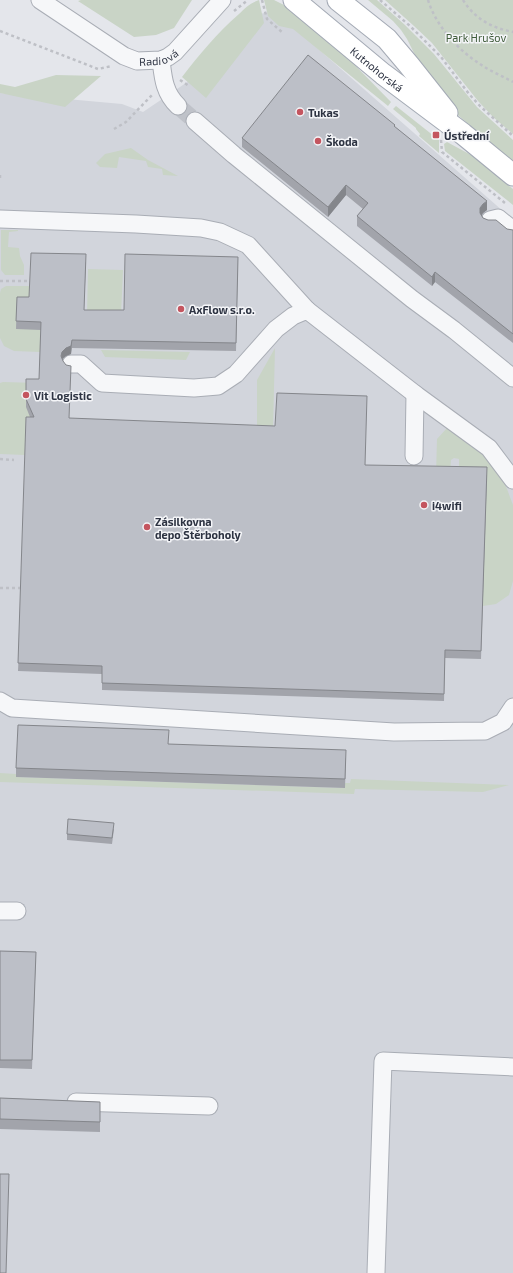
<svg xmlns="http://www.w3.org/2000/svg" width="513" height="1273" viewBox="0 0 513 1273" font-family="'Exo 2',sans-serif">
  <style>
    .built { fill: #d2d5dc }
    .green { fill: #c9d4c6 }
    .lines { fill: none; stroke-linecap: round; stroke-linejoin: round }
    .minor-tunnel { stroke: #bfc2c9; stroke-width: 17; stroke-dasharray: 17 8; stroke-linecap: butt }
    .minor-casing { stroke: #a9adb5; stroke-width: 19 }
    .major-casing { stroke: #a4aab5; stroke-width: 23 }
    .path { stroke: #bec0c6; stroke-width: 2.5; stroke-dasharray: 3 3; stroke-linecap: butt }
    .minor { stroke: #f6f7f9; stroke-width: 17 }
    .major { stroke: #fff; stroke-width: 21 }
    .wall { fill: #a2a4ab }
    .shaded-wall { fill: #84868b }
    .building { fill: #bcbfc7; stroke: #84868b }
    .poi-dot { fill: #c4555f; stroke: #f4f5f8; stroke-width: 1.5 }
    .labels { text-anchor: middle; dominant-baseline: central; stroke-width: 3; stroke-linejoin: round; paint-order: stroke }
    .park-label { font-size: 11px; fill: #405c3b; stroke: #f4f5f8 }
    .street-label { font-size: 11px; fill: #2d3342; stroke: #f4f5f8 }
    .poi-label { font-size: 11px; font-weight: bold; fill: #2d3342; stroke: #f4f5f8; text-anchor: start }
  </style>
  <rect width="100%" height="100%" fill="#e4e6eb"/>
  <path class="built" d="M275,11L513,220V1273H0V93L122,104L143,112L214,64L254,15Z"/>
  <path class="green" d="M81,0H192L174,28L156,35L134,37L78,1Z
    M259,0L264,23L206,98L182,77C199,55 217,33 239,14C245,8 250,3 259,0Z
    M264,0H274L284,5L342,52L391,102L388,106L293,29L279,26L268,16Z
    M368,0H377L405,25L434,54L477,107L513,140V162L452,110L423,71L407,39L401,30L393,21Z
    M385,0H513V134L493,117L478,101L432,43L414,26Z
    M56,75L101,76L65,107L0,93V84L15,87Z
    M396,106L439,140V153L419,136L420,134L416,129V128L393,109Z
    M447,142L473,156L513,189V205L445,151L444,144Z
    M131,148L148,160L178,176L163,175L162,169L148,167L146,161L119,157L117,168L100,167L96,163L105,154Z
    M1,230H18V231L9,232L8,247L19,248L20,256L24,265V275H5L1,270Z
    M88,269L123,270L121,315H87Z
    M6,286H30L41,330L40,352L14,351L4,346L0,338V293L1,289Z
    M275,348L273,429L257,427V380Z
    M101,350L190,352L186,360L105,357Z
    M3,382L39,383L32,409L25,455L0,454V383Z
    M447,428L459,431L477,446L504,481L513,505V581L509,595L496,604L483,606L459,474V459L454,458L451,460L450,474H436L437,439Z
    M0,773L16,774V777L344,788L345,783H350L351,779L509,785L483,792L355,789L354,794L0,782Z"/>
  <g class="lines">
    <path class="minor-tunnel" d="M178,106L195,121"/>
    <defs>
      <g id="minor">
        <path id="s1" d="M40,0L124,56L137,61L161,60L168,57L175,52L222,0"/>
        <path d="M161,60C163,77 164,93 178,106"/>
        <path d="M195,121L234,155L412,299L454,330L513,378"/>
        <path d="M0,219L136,224L201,228L220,232L248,245L307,310"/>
        <path d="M490,220L498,218L513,230"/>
        <path d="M71,364H81L102,383L194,388L218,386L236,374L276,329L293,316L307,310L415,394L489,448L513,480"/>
        <path d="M414,456L415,394"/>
        <path d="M0,701L12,708L394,732L485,731L503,722L513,707"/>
        <path d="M0,911H17"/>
        <path d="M76,1102L209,1106"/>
        <path d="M376,1273L383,1061L513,1067"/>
      </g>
      <g id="major">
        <path id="s2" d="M294,0L383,74L463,134L513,175"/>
        <path d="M338,0L387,39L409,65L447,113"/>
      </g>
    </defs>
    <use href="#minor" class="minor-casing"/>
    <use href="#major" class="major-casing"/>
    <path class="path" d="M262,0L267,19L283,33
      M380,0L410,26L441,57L469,94L480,106L513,136
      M428,0C436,26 458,50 480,64C490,71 502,76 513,82
      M463,0C475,19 492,28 513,32
      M234,11L248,0
      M0,31L98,69L112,66
      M180,80L189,86
      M114,129L126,122L152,95
      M441,140L442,152L505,203
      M0,178V173
      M0,281H30
      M0,459L14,460
      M0,588H21"/>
    <use href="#minor" class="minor"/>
    <use href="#major" class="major"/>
  </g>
  <path class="wall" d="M395,127L487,210L483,213L482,215L483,218L507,229L513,230V343L435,282L432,286L357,226V216L363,209L346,195L328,217L242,147V138Z
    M238,257L236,351L72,348L71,354L66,356L62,360L69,418L365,465L487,475L481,659L445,658L444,701L102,690V674L18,671L30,417L26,407V399L39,379L41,330L16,329L17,297H29L86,262L84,310H124Z
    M168,744L346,758L345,788L16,777V768Z
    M114,829L112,844L67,840V834Z
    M0,951L36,952L32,1069L0,1068Z
    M0,1098L100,1102V1132L0,1129Z"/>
  <path class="shaded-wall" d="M346,185V195L328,217V207Z
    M487,201V210L483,213L480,218V208L483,204Z
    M435,272V282L432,286V277Z
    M72,340L71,354L66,356L62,359L61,356L62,352Z"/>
  <path class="building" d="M308,55L395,125L394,126L487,201L483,204L480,208V213L483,218L488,220H496L507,229L513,230V334L435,272L432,277L357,216L368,203L346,185L328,207L242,138Z
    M31,253L86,254L84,310H124L125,254L238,257L236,343L72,340L71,346L66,348L62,352L61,356L63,361L66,365L71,366L69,418L275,426L277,393L367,396L365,465L487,467L481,651L445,650L444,694L102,683V666L18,663L26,417H34L26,399V379H39L41,322L16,321L17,297H29Z
    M18,725L169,730L168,744L346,750L345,779L16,768Z
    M68,819L114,823L112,838L67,834Z
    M0,951L36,952L32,1060H0Z
    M0,1098L100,1102V1122L0,1119Z
    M0,1174H9L6,1273H0Z"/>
  <g class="poi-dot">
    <circle cx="300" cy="112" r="4"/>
    <rect x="432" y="131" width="8" height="8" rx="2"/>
    <circle cx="318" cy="141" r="4"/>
    <circle cx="181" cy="309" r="4"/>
    <circle cx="26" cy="395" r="4"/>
    <circle cx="424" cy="505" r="4"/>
    <circle cx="147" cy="527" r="4"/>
  </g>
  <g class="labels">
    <g class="park-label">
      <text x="476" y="37">Park Hrušov</text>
    </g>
    <g class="street-label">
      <text stroke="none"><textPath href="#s1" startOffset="137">Radiová</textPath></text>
      <text stroke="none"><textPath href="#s2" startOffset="108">Kutnohorská</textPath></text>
    </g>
    <g class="poi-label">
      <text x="308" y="112">Tukas</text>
      <text x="444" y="135">Ústřední</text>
      <text x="326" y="141">Škoda</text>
      <text x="189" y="309">AxFlow s.r.o.</text>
      <text x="34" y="395">Vit Logistic</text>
      <text x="432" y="505">i4wifi</text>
      <text x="155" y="521">Zásilkovna<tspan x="155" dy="13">depo Štěrboholy</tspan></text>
    </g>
  </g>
</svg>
